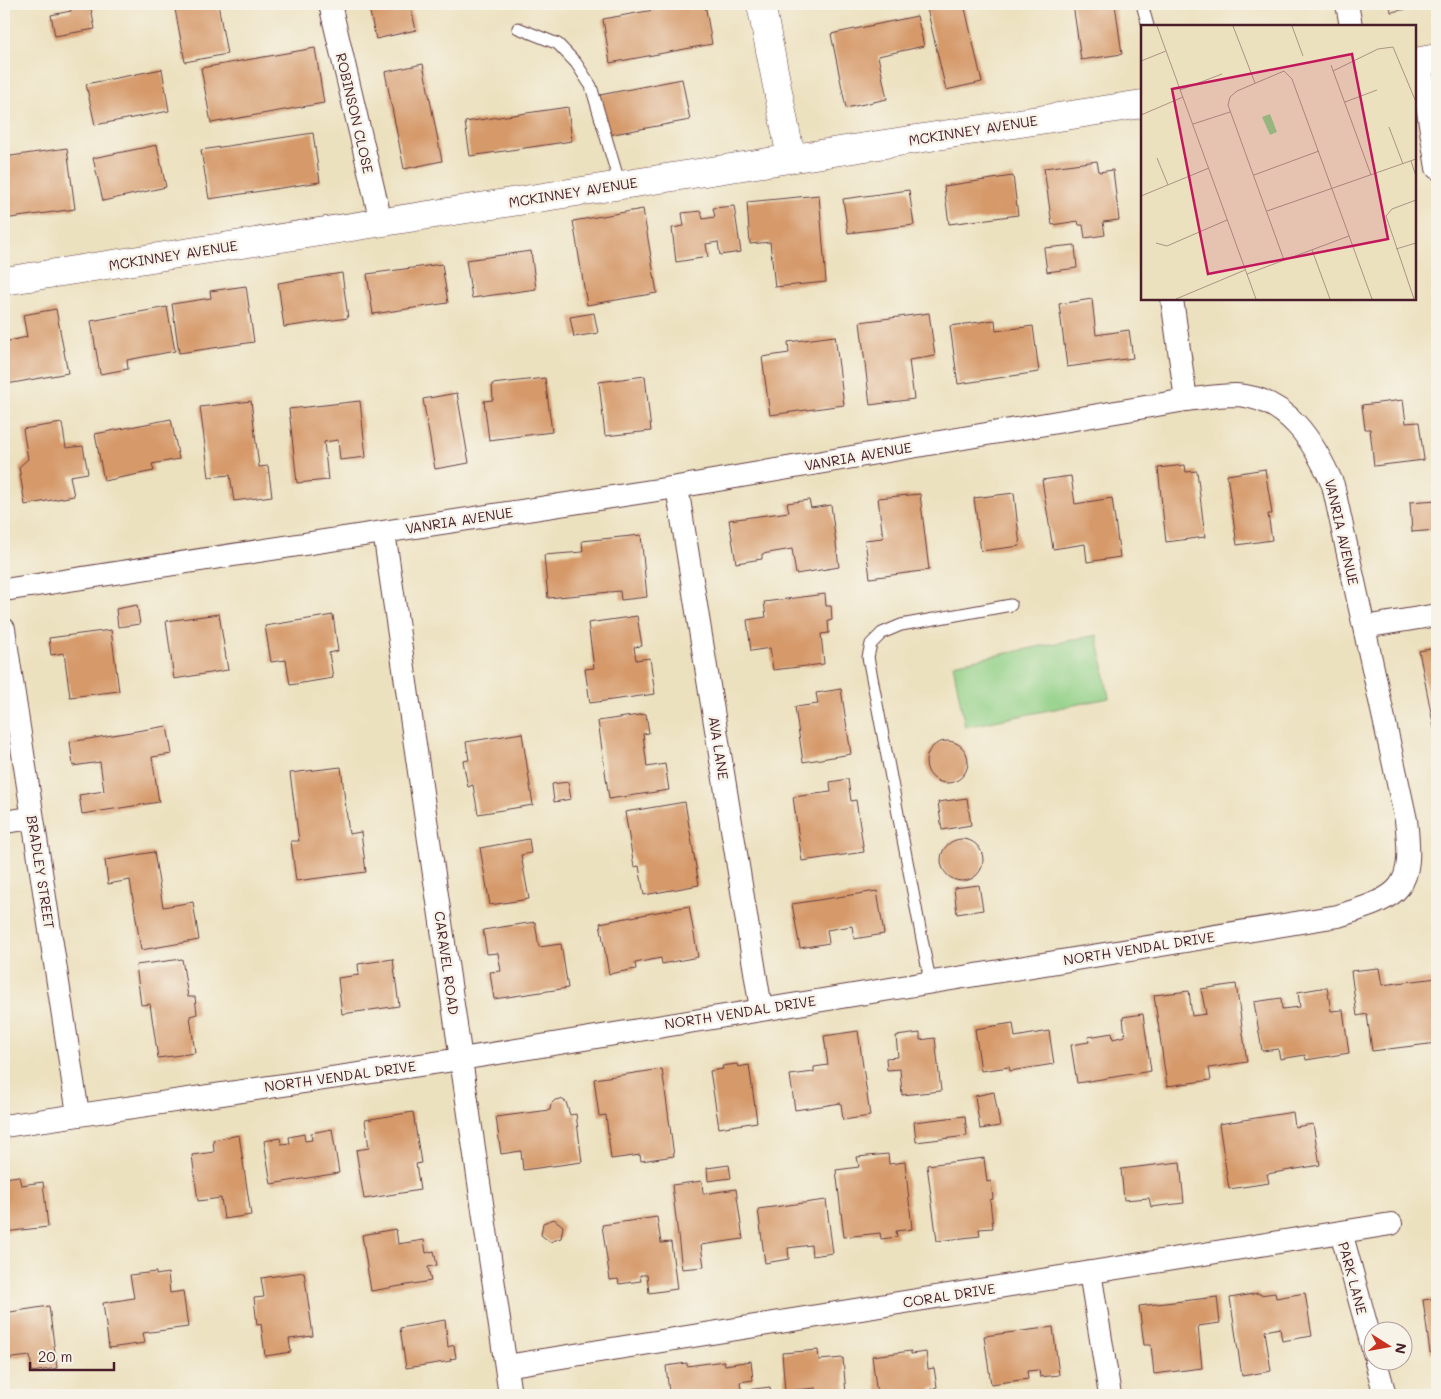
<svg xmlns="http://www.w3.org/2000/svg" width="1441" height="1399" viewBox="0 0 1441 1399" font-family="Mali,sans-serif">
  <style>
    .green { fill: #91d086; stroke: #6e7858 }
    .building { fill: #d69a6a }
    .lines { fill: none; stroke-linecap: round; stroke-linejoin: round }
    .lane-casing { stroke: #623c41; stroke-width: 13 }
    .street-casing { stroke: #623c41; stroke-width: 24 }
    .secondary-casing { stroke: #623c41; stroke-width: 29 }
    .lane { stroke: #fff; stroke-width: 11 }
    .street { stroke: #fff; stroke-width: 22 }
    .secondary { stroke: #fff; stroke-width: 28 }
    .labels { text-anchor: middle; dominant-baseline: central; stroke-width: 5; stroke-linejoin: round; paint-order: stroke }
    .street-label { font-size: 14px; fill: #4a1f2b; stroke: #f7f3e8 }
    .inset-road { fill: none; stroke: #ab9384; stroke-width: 1 }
    .view { fill: #c2185b; fill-opacity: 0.15; stroke: #c2185b; stroke-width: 2.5 }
    .inset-edge { fill: none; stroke: #4a1f2b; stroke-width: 2.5 }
  </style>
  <rect width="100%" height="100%" fill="#f7f3e8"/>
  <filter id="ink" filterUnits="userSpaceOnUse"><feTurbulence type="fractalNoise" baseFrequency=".02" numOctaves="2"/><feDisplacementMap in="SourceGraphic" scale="10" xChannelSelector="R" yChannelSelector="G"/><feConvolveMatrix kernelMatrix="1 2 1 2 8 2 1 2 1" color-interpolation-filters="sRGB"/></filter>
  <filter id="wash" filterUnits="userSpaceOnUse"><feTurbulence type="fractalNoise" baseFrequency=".0096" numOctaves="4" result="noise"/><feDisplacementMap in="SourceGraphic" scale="20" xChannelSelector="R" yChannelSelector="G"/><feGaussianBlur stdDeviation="1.12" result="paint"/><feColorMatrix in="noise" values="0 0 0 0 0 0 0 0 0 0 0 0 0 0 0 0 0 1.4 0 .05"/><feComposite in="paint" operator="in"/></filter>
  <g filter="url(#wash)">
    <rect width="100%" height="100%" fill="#ece1bf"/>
    <path class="green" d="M1097,635L1109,698L965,727L953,664Z"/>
    <g id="blocks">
      <path class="building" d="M70,4H113V5L91,9L95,29L55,36L51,15L71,11Z
        M174,4H218L227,54L185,62Z
        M368,4H410L416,30L376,39Z
        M687,4H705L712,44L610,63L603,19Z
        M926,4H964L982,82L946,90Z
        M1073,4H1115L1122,54L1081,60Z
        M1390,4H1427V5L1391,12Z
        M917,16L924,46L878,56L887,99L846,108L831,34Z
        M315,48L324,103L211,123L201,68Z
        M423,64L442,161L404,169L385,72Z
        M162,69L169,111L95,125L86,84Z
        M682,79L690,120L608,135L600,95Z
        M568,107L572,141L470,156L465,122Z
        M313,133L320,182L209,199L201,150Z
        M157,145L166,187L103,201L93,158Z
        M67,148L75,209L4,219V157Z
        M1097,161L1099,172L1113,170L1119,220L1103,222L1105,235L1085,238L1083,225H1079L1078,221L1052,225L1044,168Z
        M1013,176L1018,215L949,224L944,186Z
        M909,190L914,225L848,233L843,199Z
        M819,195L826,282L775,287L770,242L750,244L747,202Z
        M734,206L741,252L720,255L718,242L706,244L708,257L676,262L672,228L684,226L682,213L701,211L703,219L715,217L713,208Z
        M643,209L657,293L587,305L573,221Z
        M1075,245L1077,268L1047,272L1044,248Z
        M531,251L536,289L472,298L466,260Z
        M442,264L448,303L373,314L367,274Z
        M342,273L348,318L284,327L278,283Z
        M246,286L254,342L179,353L172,304L211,298L210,291Z
        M1092,299L1096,335L1129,330L1133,358L1067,367L1059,304Z
        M167,307L175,351L127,360L128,369L100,374L91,321Z
        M56,309L68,373L7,384L4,367V342L27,337L23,315Z
        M594,313L598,333L574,337L570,317Z
        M929,313L935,356L909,360L914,399L870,405L860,322Z
        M995,320L996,331L1033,326L1039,372L958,384L950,326Z
        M835,336L844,405L770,415L762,357L789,353L788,342Z
        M645,376L651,431L605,436L599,382Z
        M545,378L552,432L489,440L484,401L493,400L492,384Z
        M457,393L469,463L435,469L423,399Z
        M1403,400L1406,423L1419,422L1424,460L1374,466L1370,429H1365L1362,405Z
        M251,401L259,467L268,466L272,496L234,501L230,475L209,477L200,407Z
        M360,401L366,457L340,460L338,440L324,442L328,480L297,483L289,409Z
        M171,419L179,459L152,464L154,471L104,481L95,434Z
        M62,423L66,448L83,446L88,473L70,476L74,496L25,505L19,467L28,459L23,429Z
        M1185,465L1186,472L1197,471L1205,537L1166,542L1158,468Z
        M1265,469L1272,514H1268L1272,540L1237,545L1227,475Z
        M1071,476L1075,504L1112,498L1120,557L1087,562L1085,544L1053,549L1042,480Z
        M1014,493L1020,546L981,551L974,498Z
        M920,494L929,570L870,578L865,540L883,538L878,498Z
        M809,500L811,508L831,505L839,567L796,574L792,549L762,554V559L736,563L729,520L789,512L787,503Z
        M1437,500V530L1412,532L1410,502Z
        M641,535L647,597L621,600L620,591L548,598L544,555L583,552L582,541Z
        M825,594L826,606H831L832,620L828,621L829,633L821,634L824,664L773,670L770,648L751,651L747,620L766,617L764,602Z
        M137,605L140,624L118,627L116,609Z
        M219,614L228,670L174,679L166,621Z
        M333,615L338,651L329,653L333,678L290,685L286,660L271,662L265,626Z
        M637,616L642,646L634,647L636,660L650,658L655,694L590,703L585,669L594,668L588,623Z
        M111,630L119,691L70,697L64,653L51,655L49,638Z
        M1437,648V733H1435L1419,651Z
        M841,689L851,754L803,762L795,707L818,704L816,693Z
        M646,714L649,733L643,734L647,767L665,764L669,790L609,799L598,721Z
        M167,726L172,754L152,757L159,802L82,814L79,795L104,791L100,762L73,766L70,742Z
        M522,733L533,805L478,814L473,785L468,787L463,761L469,760L466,742Z
        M926 762a21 21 0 1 1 42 0a21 21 0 1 1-42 0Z
        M341,767L349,834L361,832L366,872L296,881L291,841H299L290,773Z
        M848,779L851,801L856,800L864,852L802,861L793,797L831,792L830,782Z
        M568,782L571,799L554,802L552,784Z
        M967,798L971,825L942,830L938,802Z
        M685,802L699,885L644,895L639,866L634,867L625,812Z
        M941 860a21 21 0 1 1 42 0a21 21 0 1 1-42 0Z
        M529,839L531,853L521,855L529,899L490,905L480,848Z
        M154,852L163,907L193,902L199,940L141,950L130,880L108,884L105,860Z
        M979,885L983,910L957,914L954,888Z
        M877,891L884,934L854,939L852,926L827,930L829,943L800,948L792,904Z
        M689,906L698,957L662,964L661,958L635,963L636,969L609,974L600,923Z
        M535,922L539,947L561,944L568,988L494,999L490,972L501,971L498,953L487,954L483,930Z
        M182,959L188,997H195L197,1014L190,1016L195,1053L158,1058L150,1004L141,1005L136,965Z
        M393,959L399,1006L342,1014L338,978L359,975L358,964Z
        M1379,968L1382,985L1437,978V1043L1372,1051L1367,1014L1357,1016L1351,971Z
        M1236,984L1247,1062L1209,1068L1211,1080L1167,1086L1154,995L1189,991L1192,1016L1206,1014L1201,989Z
        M1327,987L1331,1011L1343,1010L1349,1053L1306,1060L1305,1055L1280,1059L1278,1049L1262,1051L1254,1002L1281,998L1282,1009L1300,1007L1298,992Z
        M1143,1014L1151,1071L1077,1083L1071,1045L1089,1042L1088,1037L1112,1033L1113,1039L1125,1036L1123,1017Z
        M1013,1023L1015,1037L1049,1031L1054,1064L1010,1071L1009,1067L981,1071L975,1029Z
        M858,1031L870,1116L843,1120L841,1103L795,1110L790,1075L814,1072V1067L828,1065L824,1036Z
        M920,1033V1040L935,1038L941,1091L902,1095L900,1069L887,1070L886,1058L898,1057L896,1036Z
        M737,1064L738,1067L749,1065L757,1122L719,1128L710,1071L723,1069L722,1066Z
        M662,1069L674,1156L641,1161L640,1155L611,1159L606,1115L599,1116L594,1079Z
        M994,1092L1000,1126L980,1129L975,1096Z
        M561,1099L566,1102L570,1115L576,1114L582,1162L523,1170L521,1151L501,1154L496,1117L550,1110L551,1104L555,1100Z
        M413,1112L421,1163L416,1164L420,1190L364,1199L356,1150L369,1148L365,1120Z
        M1293,1112L1295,1127L1313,1124L1320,1165L1267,1174L1269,1183L1229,1189L1219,1124Z
        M965,1116L967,1136L916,1142L914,1122Z
        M332,1129L339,1173L271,1184L264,1141L280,1138L281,1144L290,1143L289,1137L304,1134L305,1141L312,1140L311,1133Z
        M239,1135L251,1215L224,1219L221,1198L198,1201L192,1155L214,1152L213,1140Z
        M888,1154L889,1164L905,1162L912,1229L896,1231L897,1237L881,1239L880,1233L844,1237L836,1170L859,1167L857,1157Z
        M984,1158L987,1182L991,1181L993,1199L990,1200L993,1228L979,1229L980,1236L937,1241L927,1165Z
        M1180,1162L1184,1203L1151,1207L1149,1198L1124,1200L1121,1169Z
        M729,1165L731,1178L708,1181L707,1168Z
        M19,1176L21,1185L43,1182L48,1227L4,1232V1178Z
        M702,1181L703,1194L736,1189L743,1239L701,1245L704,1267L682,1269L672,1185Z
        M826,1200L833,1253L812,1256L811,1245L788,1248L789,1259L765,1263L758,1209Z
        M657,1217L661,1243L671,1242L677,1289L649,1293L647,1275H640L641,1281L619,1284L618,1279L610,1280L602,1225Z
        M554,1219L563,1226L561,1238L550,1242L541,1235L543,1223Z
        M396,1229L398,1244L424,1240L426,1253L434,1251L437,1265L428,1267L431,1281L371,1291L362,1235Z
        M156,1272V1275L168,1273L170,1293L183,1291L188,1327L143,1333L145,1343L109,1348L103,1303L134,1298L130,1275Z
        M304,1272L313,1336L289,1339L291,1352L265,1356L261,1324L257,1325L254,1298L264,1297L261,1278Z
        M1259,1293L1260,1295L1275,1293L1276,1298L1305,1293L1312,1336L1282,1341L1280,1328L1265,1331L1271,1371L1242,1376L1230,1298Z
        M1217,1297L1220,1323L1198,1326L1202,1368L1154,1374L1151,1345H1144L1139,1306Z
        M1437,1298V1352L1430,1353L1423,1300Z
        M49,1306L57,1368L32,1372L30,1356L4,1359V1313Z
        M445,1320L448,1347L454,1345L456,1358L450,1359L451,1361L406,1368L400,1328Z
        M1053,1327L1059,1375L1040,1377L1039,1370L1027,1371L1028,1379L991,1384L984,1336Z
        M818,1350L819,1360L843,1358L846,1394L817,1395L816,1388L785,1391L782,1353Z
        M911,1351V1354L926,1352L928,1369L934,1368L937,1387L931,1389L932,1395H877L872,1356Z
        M724,1361L725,1365L751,1361L753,1380L740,1382L742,1394L678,1395L677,1391L669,1392L666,1366L687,1363V1366Z
        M770,1387L771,1395H747L746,1390Z"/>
    </g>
  </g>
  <g filter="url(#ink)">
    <use href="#blocks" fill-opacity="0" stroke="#623c41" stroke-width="1"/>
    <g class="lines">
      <defs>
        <path id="lane" d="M1142,4L1148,26
          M518,28L558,44L576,63L591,86L620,185
          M930,981L868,657L871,644L882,633L901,625L1011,605"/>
        <path id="street" d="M330,4L381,222
          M1347,4L1351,26
          M1420,61L1437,168
          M1172,299L1186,400
          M677,487L761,1009
          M384,532L510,1395
          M4,590L677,487L1186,400C1202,398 1219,395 1236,395C1288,398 1314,442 1333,485L1406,820C1414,889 1403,896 1338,916L461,1059L4,1126
          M1364,627L1437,615
          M4,629L78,1114
          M4,822L32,818
          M1341,1232L1374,1353
          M1090,1272L1110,1395
          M1376,1362L1385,1395
          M506,1366L1391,1224"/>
        <path id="secondary" d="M761,4L791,158
          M1415,62L1437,58
          M4,281L1142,104"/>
      </defs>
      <use href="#lane" class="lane-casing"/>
      <use href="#street" class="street-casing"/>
      <use href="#secondary" class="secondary-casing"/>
      <use href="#lane" class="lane"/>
      <use href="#street" class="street"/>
      <use href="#secondary" class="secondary"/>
    </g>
  </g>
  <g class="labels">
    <g class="street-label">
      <text transform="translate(355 113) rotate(77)">ROBINSON CLOSE</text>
      <text transform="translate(973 130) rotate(-9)">MCKINNEY AVENUE</text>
      <text transform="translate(573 192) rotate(-9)">MCKINNEY AVENUE</text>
      <text transform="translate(173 255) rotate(-9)">MCKINNEY AVENUE</text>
      <text transform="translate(858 456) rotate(-10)">VANRIA AVENUE</text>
      <text transform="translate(459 520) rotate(-9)">VANRIA AVENUE</text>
      <text transform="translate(1342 532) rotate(77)">VANRIA AVENUE</text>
      <text transform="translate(719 748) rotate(81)">AVA LANE</text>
      <text transform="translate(41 872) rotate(81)">BRADLEY STREET</text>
      <text transform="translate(1139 948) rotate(-9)">NORTH VENDAL DRIVE</text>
      <text transform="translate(447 963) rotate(82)">CARAVEL ROAD</text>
      <text transform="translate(740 1012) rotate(-9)">NORTH VENDAL DRIVE</text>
      <text transform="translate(340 1076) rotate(-8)">NORTH VENDAL DRIVE</text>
      <text transform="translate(1353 1278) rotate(75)">PARK LANE</text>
      <text transform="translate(949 1295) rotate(-9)">CORAL DRIVE</text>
    </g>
  </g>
  <g transform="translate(1141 25)">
    <rect width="275" height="275" fill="#ece1bf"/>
    <path d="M129,89L136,107L129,110L121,92Z" fill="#91d086"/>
    <path class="inset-road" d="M16,1L115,274M92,1L114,58M151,1L162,31M0,36L25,26M190,40L230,150M192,46L237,24L252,22L275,77M39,65L81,49M204,77L236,65M0,90L42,72M52,99L89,87M248,102L262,139M16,133L27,160M270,136L275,151M113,150L178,126M0,171L68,143M126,186L275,134M15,218L26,221L86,195M255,224L275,218M171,225L189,274M143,235L87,80L89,72L96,66L143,46L151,54L231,274M106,249L208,211M35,274L104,245M273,274L245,191L251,184L275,175"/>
    <path class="view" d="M211,29L247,214L67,249L31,64Z"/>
    <rect width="275" height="275" class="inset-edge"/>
  </g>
  <rect width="1441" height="1399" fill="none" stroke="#f7f3e8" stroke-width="20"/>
  <g transform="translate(1388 1346) rotate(101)"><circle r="24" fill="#f7f3e8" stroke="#b29e9c"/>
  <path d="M0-4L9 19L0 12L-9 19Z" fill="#c8321e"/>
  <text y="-8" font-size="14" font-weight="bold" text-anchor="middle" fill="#4a1f2b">N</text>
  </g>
  <path d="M30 1362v8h84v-8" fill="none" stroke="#4a1f2b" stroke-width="2.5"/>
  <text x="38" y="1362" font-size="15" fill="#4a1f2b" stroke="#f7f3e8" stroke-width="4" paint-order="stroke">20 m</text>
</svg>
